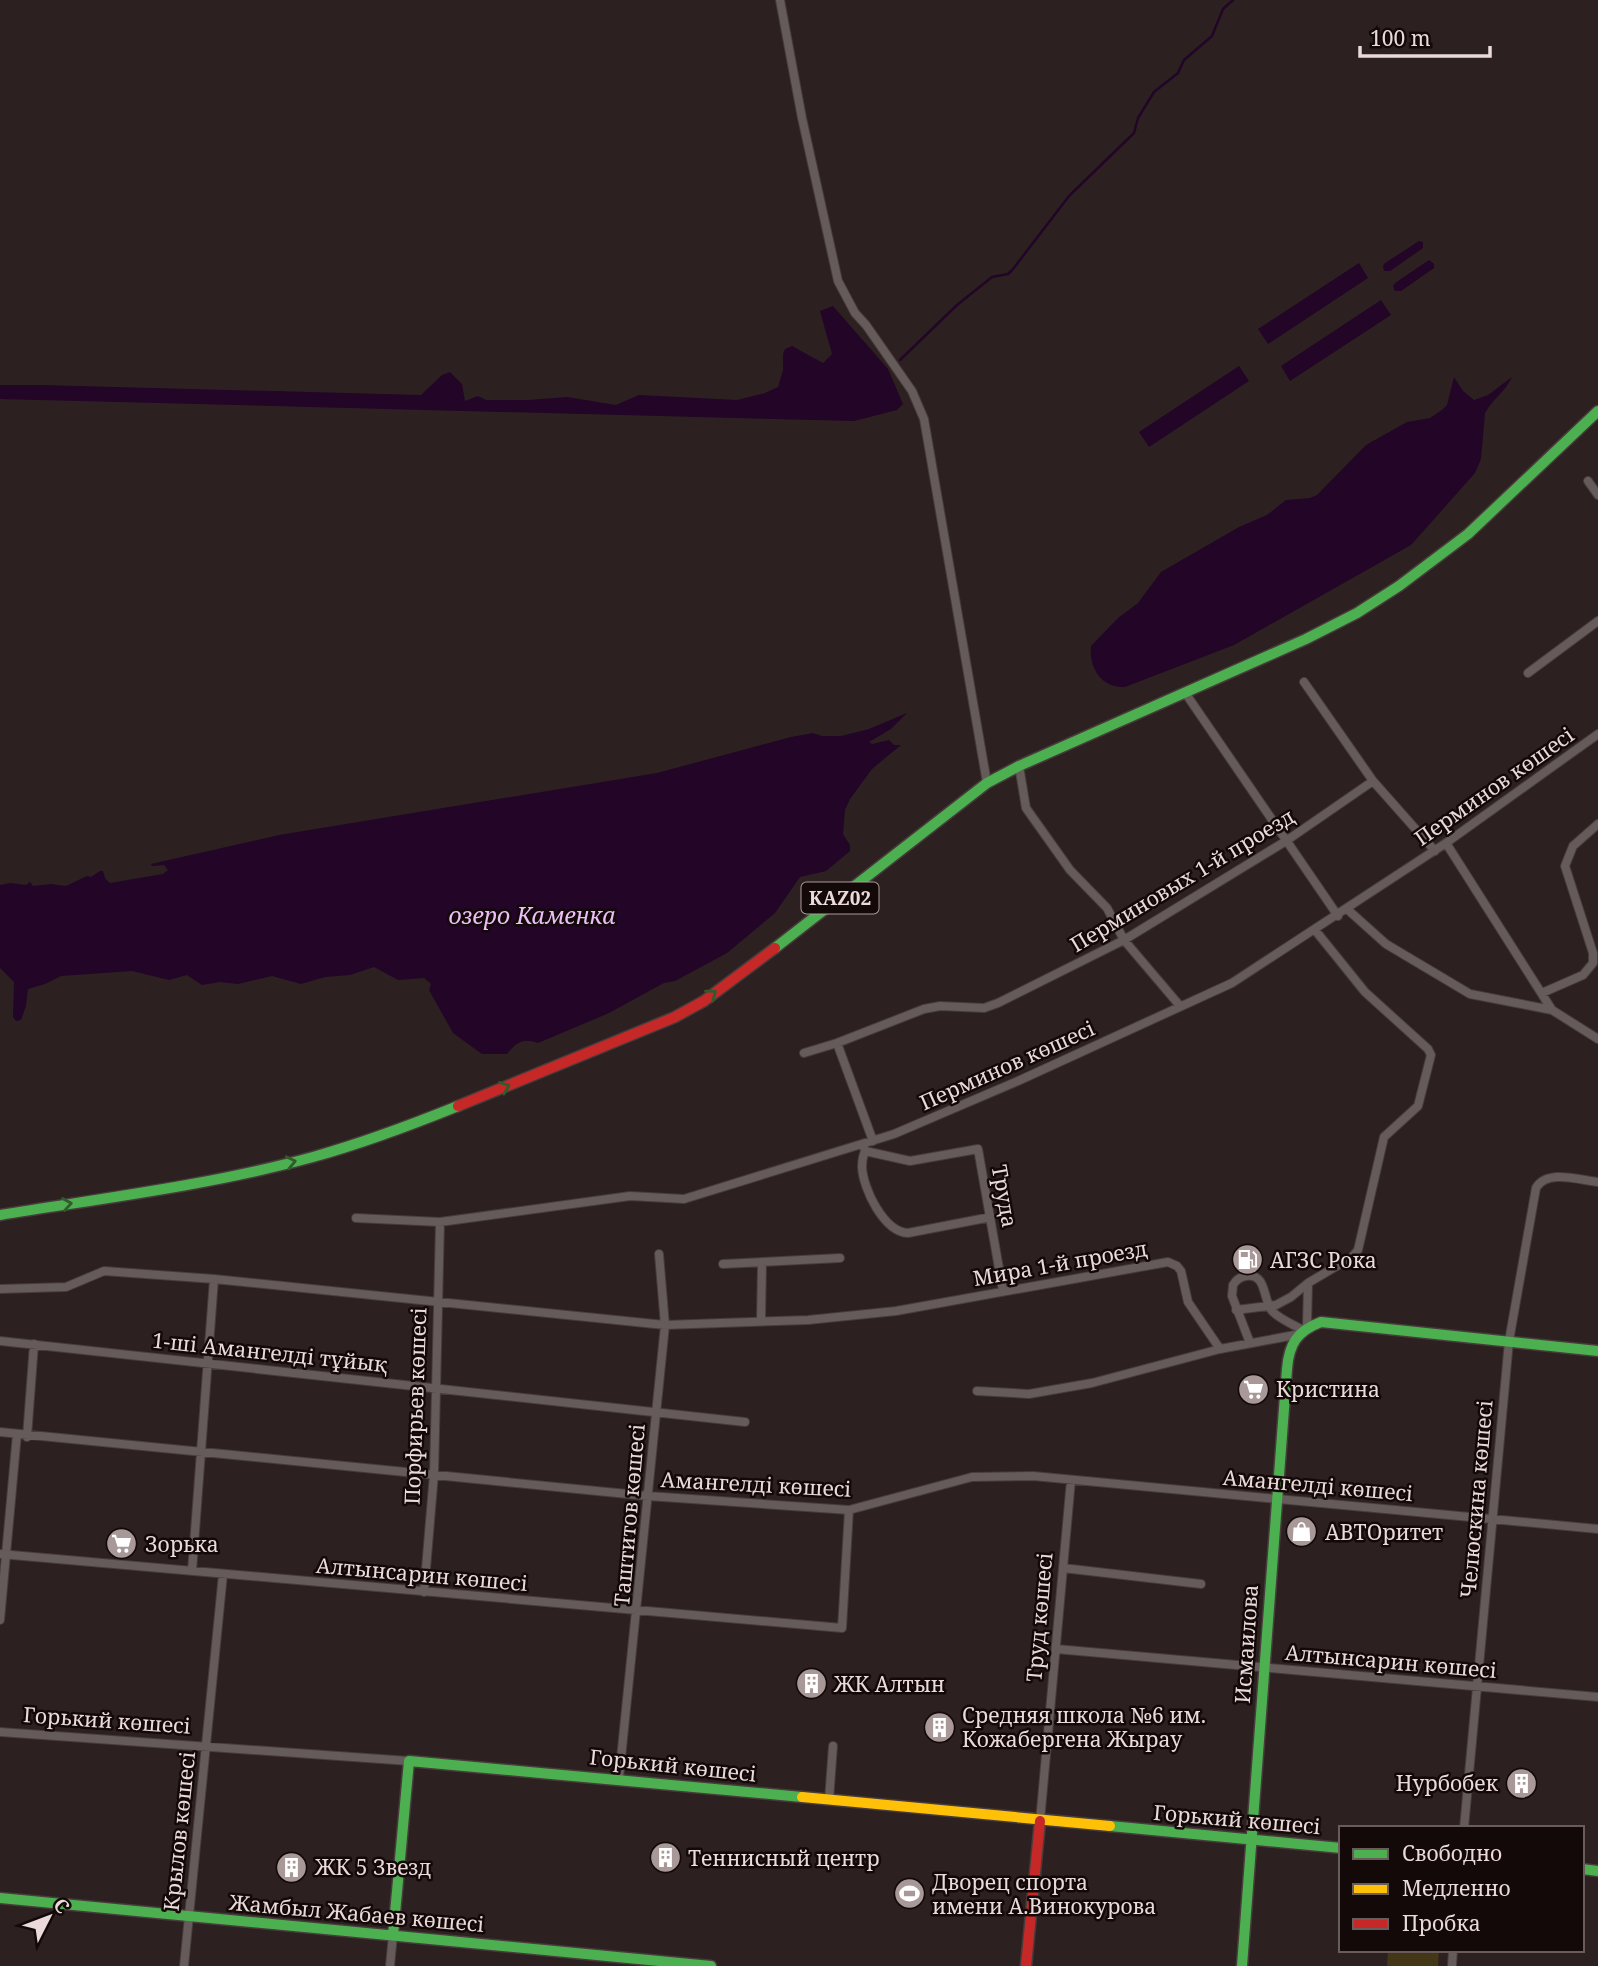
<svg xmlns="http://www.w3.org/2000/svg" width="1598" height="1966" viewBox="0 0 1598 1966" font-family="'Noto Serif',serif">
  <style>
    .green { fill: #433717 }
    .water { fill: #220527 }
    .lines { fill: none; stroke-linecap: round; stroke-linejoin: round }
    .stream { stroke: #220527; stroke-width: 2.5 }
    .street-casing { stroke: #473c3b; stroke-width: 10 }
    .fast-casing { stroke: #473c3b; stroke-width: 13 }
    .slow-casing { stroke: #473c3b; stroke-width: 13 }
    .jam-casing { stroke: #473c3b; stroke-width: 13 }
    .street { stroke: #645b5a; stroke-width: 8 }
    .fast { stroke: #4caf50; stroke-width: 10 }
    .slow { stroke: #ffc107; stroke-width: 10 }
    .jam { stroke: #c62828; stroke-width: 10 }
    .oneway { stroke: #305c2c }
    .labels { text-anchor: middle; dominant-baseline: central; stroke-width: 5; stroke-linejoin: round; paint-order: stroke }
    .shield { fill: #130908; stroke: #aa9b9a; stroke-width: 2 }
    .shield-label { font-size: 19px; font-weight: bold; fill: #eadad9 }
    .street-label { font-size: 21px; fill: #eadad9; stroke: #130908 }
    .poi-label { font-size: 21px; fill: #eadad9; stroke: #130908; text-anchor: start }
    .water-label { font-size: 23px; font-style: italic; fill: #ebbff6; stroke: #130908 }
  </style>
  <rect width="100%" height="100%" fill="#2c2120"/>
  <path class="green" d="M1388,1950H1439L1438,1966H1387Z"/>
  <path class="water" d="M1419,241L1423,242V248L1390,271H1384L1383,266L1385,263Z
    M1429,260L1434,264V268L1401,291H1395L1393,286L1395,283Z
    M1359,263L1368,278L1268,344L1258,329Z
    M1381,300L1391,315L1290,381L1281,366Z
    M833,306L888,369L903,404L897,410L854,421L0,399V385H41L421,395L442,375L450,372L462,384L465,401L478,396L486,400H528L567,397L616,405L639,395L737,400L765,393L778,387L783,370V354L785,349L792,346L823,363L832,354L820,311Z
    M1239,366L1249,381L1149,447L1139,432Z
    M1454,377L1463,391L1474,400L1488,395L1512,377C1505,392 1492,400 1485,413L1481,459L1475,473L1411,545L1234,645L1125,687C1101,688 1089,668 1091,646L1118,618L1138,603L1161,572L1239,527L1267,515L1286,500L1310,498L1317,495L1366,445L1407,422L1430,418L1442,410L1447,405Z
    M907,713L891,729L869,742L872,744L889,740L894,745H901L872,769L850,799L845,810L843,834L850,845V851L826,871L800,877L775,913L727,953L675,981L664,983L609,1013L538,1043C524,1038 517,1041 507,1054H482L453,1033L429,990L431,984L424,978L398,980L374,967L350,975L325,977L301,984L272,976L238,984L220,982L202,985L187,975L169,980L132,971L61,976L45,984L28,989L26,1006L21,1020L16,1021L13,1017L14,982L0,968V885L10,883L26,885L30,882L33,886L51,884L66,886L87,876L91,877L100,871H103L105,878L110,883L163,874L168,870L164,865L152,866L151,864L279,835L657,773L791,737L813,733L822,736H841L869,729Z"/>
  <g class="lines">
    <path class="stream" d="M900,360L957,305L992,277L1008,274L1013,269L1069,196L1134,133L1138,118L1154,92L1178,73L1184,60L1212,36L1223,9L1233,0"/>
    <defs>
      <path id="street" d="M780,0L802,118L838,281L855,313L866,325L912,391L924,419L987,783
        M1588,481L1598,495
        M1528,673L1598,621
        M1304,682L1373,781L1435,851
        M1186,694L1338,916
        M1019,766L1026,808L1070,870L1107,908L1124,940L1180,1006
        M1446,843L1552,1010L1598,1039
        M1347,909L1386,944L1470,994L1552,1010
        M1542,993L1583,975L1593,963V953L1565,866L1573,846L1598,824
        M837,1043L873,1141
        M804,1053L837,1043L924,1009L940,1006L984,1008L998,1003L1124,940L1286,841L1373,781
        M863,1144L865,1151L910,1161L978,1149L1003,1291
        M865,1151C863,1156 862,1162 862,1167C863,1189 884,1232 908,1233L991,1217
        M356,1218L440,1222L630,1196L684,1199L894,1134L1018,1081L1232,983L1446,843L1598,734
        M723,1264L840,1258
        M0,1289L66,1287L104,1271L214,1279L665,1325L808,1320L896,1311L1168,1262L1177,1266L1181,1271L1188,1302L1220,1349
        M1236,1310L1276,1305L1291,1297L1308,1283
        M761,1321L762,1262
        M1307,1326L1308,1283L1352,1257L1358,1250L1384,1137L1418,1106L1431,1055L1428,1049L1365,992L1315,930
        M0,1341L745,1422
        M1250,1343L1232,1296L1233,1285C1236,1280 1240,1277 1246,1276C1268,1273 1262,1301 1273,1312C1280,1319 1292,1324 1301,1329
        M977,1391L1029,1394L1092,1383L1220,1349L1295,1335
        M0,1432L648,1496L849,1510L972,1477L1033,1476L1598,1529
        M27,1437L34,1344
        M0,1554L842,1628L849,1510
        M1063,1568L1201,1584
        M192,1571L214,1279
        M424,1592L434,1474L440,1222
        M0,1620L17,1434
        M1056,1649L1598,1697
        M0,1732L409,1761
        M619,1778L665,1325L659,1254
        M829,1800L833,1746
        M1040,1821L1071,1480
        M1464,1828L1509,1341L1536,1188C1547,1169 1579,1180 1598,1182
        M184,1966L223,1574
        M390,1966L393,1935
        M1452,1966L1453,1950"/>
      <path id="fast" d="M775,948L987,783L1019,766L1306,639L1357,613L1399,586L1468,534L1598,411
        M0,1215C104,1198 211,1185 313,1157C363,1143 411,1125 458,1106
        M1110,1826L1341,1848
        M1582,1869L1598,1871
        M0,1898L711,1966
        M393,1935L409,1761L802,1797
        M1242,1966L1287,1369C1289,1344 1297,1331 1321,1322L1598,1351"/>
      <path id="slow" d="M802,1797L1110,1826"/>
      <path id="jam" d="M458,1106L675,1017L704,1001L775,948
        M1026,1966L1040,1821"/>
    </defs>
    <use href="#street" class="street-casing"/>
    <use href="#fast" class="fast-casing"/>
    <use href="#slow" class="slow-casing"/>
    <use href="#jam" class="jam-casing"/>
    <use href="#street" class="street"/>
    <use href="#fast" class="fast"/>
    <use href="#slow" class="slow"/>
    <use href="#jam" class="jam"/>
  </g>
  <defs><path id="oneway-chevron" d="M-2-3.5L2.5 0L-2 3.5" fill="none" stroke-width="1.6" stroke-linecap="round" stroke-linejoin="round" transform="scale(1.75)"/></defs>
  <g class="oneway">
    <use href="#oneway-chevron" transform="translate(712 994) rotate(-36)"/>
    <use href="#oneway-chevron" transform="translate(505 1087) rotate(-21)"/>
    <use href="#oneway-chevron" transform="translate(291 1162) rotate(-13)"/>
    <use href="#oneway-chevron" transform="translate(67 1204) rotate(-9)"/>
  </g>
  <defs>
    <symbol id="fuel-disc" viewBox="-11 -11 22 22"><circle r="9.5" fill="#a89998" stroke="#130908"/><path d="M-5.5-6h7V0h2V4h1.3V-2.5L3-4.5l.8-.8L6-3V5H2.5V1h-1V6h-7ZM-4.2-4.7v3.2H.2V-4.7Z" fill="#fff"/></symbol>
    <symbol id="supermarket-disc" viewBox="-11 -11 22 22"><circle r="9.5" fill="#a89998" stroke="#130908"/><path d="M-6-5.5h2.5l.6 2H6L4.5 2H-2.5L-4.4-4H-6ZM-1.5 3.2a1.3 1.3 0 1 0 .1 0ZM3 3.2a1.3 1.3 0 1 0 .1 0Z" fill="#fff"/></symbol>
    <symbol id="shop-disc" viewBox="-11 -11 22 22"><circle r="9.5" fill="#a89998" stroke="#130908"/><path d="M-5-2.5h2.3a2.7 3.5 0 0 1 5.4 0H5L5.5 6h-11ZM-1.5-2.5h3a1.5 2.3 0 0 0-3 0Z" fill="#fff"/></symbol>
    <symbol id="building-disc" viewBox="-11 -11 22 22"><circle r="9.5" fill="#a89998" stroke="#130908"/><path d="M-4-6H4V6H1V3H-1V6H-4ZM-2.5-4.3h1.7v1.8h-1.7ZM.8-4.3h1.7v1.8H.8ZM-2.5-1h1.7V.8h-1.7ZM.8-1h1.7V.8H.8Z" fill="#fff"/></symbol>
    <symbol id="stadium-disc" viewBox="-11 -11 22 22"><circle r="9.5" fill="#a89998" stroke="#130908"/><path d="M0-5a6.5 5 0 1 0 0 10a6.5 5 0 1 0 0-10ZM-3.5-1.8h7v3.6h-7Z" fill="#fff"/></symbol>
  </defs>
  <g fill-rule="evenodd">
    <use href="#fuel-disc" x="1230" y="1242" width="35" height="35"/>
    <use href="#supermarket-disc" x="1236" y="1372" width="35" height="35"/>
    <use href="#shop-disc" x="1284" y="1514" width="35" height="35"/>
    <use href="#supermarket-disc" x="104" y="1526" width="35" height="35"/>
    <use href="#building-disc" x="794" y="1666" width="35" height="35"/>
    <use href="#building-disc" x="922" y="1710" width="35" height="35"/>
    <use href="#building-disc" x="1504" y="1766" width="35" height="35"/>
    <use href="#building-disc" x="648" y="1840" width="35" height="35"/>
    <use href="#building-disc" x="274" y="1850" width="35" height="35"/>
    <use href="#stadium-disc" x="892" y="1876" width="35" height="35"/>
  </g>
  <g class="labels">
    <rect class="shield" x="801.5" y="882.5" width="77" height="31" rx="5"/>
    <g class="shield-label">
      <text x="840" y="898">KAZ02</text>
    </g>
    <g class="street-label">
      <text transform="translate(1494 786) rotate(-35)">Перминов көшесі</text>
      <text transform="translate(1182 880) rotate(-31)">Перминовых 1-й проезд</text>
      <text transform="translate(1007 1065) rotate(-24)">Перминов көшесі</text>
      <text transform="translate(1005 1196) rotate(80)">Труда</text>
      <text transform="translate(1060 1263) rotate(-10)">Мира 1-й проезд</text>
      <text transform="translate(270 1352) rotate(6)">1-ші Амангелді тұйық</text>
      <text transform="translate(415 1406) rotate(-88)">Порфирьев көшесі</text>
      <text transform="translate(756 1484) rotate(3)">Амангелді көшесі</text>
      <text transform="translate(1318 1485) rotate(5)">Амангелді көшесі</text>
      <text transform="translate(1476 1499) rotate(-85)">Челюскина көшесі</text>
      <text transform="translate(629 1515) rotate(-85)">Таштитов көшесі</text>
      <text transform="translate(422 1574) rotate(5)">Алтынсарин көшесі</text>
      <text transform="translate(1039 1617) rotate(-85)">Труд көшесі</text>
      <text transform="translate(1246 1644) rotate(-86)">Исмаилова</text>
      <text transform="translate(1391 1661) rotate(5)">Алтынсарин көшесі</text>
      <text transform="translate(107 1720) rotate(4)">Горький көшесі</text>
      <text transform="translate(673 1765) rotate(6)">Горький көшесі</text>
      <text transform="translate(1237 1819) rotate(5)">Горький көшесі</text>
      <text transform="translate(179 1831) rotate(-84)">Крылов көшесі</text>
      <text transform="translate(357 1913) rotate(5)">Жамбыл Жабаев көшесі</text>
    </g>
    <g class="poi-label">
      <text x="1270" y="1260">АГЗС Рока</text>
      <text x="1276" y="1389">Кристина</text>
      <text x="1325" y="1532">АВТОритет</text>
      <text x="145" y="1544">Зорька</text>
      <text x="834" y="1684">ЖК Алтын</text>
      <text x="962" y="1715">Средняя школа №6 им.<tspan x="962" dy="24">Кожабергена Жырау</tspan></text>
      <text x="1498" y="1783" text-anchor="end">Нурбобек</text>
      <text x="688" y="1858">Теннисный центр</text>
      <text x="315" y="1867">ЖК 5 Звезд</text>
      <text x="932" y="1882">Дворец спорта<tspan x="932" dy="24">имени А.Винокурова</tspan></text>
    </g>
    <g class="water-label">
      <text x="532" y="915">озеро Каменка</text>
    </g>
  </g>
  <rect x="1339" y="1826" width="245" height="126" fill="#130908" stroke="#695d5c" stroke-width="2"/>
  <rect x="1353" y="1849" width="35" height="10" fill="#4caf50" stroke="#695d5c" stroke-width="2"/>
  <text x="1402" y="1861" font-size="21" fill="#eadad9">Свободно</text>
  <rect x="1353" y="1884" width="35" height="10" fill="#ffc107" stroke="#695d5c" stroke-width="2"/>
  <text x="1402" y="1896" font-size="21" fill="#eadad9">Медленно</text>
  <rect x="1353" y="1919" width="35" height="10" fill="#c62828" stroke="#695d5c" stroke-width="2"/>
  <text x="1402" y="1931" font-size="21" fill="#eadad9">Пробка</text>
  <g transform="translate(49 1917) rotate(48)" stroke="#130908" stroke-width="5" paint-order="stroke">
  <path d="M0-5L12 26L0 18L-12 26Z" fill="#eadad9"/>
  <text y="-10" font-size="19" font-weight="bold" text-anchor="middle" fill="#eadad9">С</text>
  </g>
  <path d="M1360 46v10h130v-10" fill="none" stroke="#eadad9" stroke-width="3.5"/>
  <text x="1370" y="46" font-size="21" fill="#eadad9" stroke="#130908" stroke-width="5" paint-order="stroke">100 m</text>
</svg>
